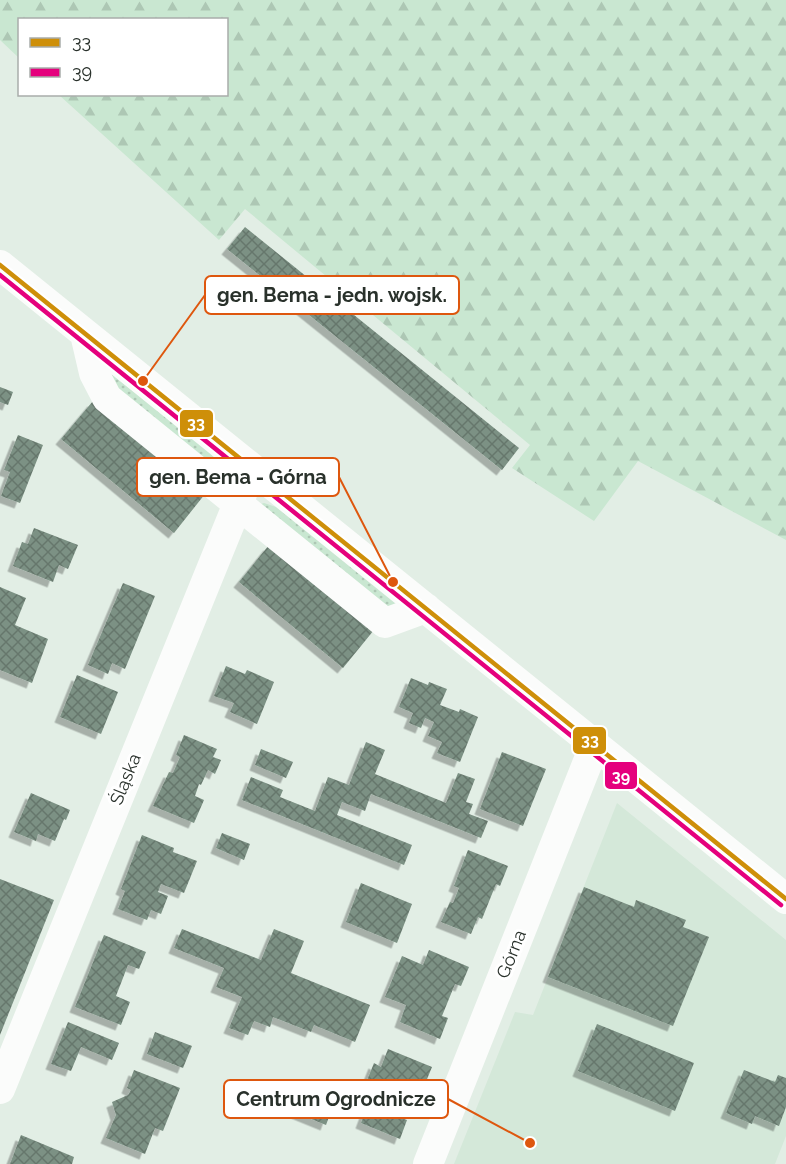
<svg xmlns="http://www.w3.org/2000/svg" width="786" height="1164" viewBox="0 0 786 1164" font-family="Raleway,sans-serif">
  <style>
    .built { fill: #d4e8d9 }
    .grass { fill: url(#grass-dots) }
    .forest { fill: url(#forest-firs) }
    .building { fill: url(#building-cross-hatch); filter: url(#shadow) }
    .lines { fill: none; stroke-linecap: round; stroke-linejoin: round }
    .minor { stroke: #fbfcfb; stroke-width: 30 }
    .bus-1-casing { stroke: #fff; stroke-width: 9 }
    .bus-2-casing { stroke: #fff; stroke-width: 9 }
    .bus-1 { stroke: #ce8f09; stroke-width: 4.5 }
    .bus-2 { stroke: #e5007d; stroke-width: 4.5 }
    .labels { text-anchor: middle; dominant-baseline: central; stroke-width: 6; stroke-linejoin: round; paint-order: stroke }
    .street-label { font-size: 18px; fill: #29312b; stroke: #fff }
    .leader { fill: none; stroke: #de570e; stroke-width: 2 }
    .callout-dot { fill: #de570e; stroke: #fff; stroke-width: 2 }
    .callout { fill: #fff; stroke: #de570e; stroke-width: 2 }
    .callout-label { font-size: 20px; text-anchor: middle; font-weight: bold; fill: #29312b }
    .line-badge { stroke: #fff; stroke-width: 2 }
    .badge-label { font-size: 16px; text-anchor: middle; font-weight: bold; fill: #fff }
  </style>
  <defs>
    <pattern id="grass-dots" width="8" height="8" patternUnits="userSpaceOnUse" patternTransform="scale(1.5)"><rect width="8" height="8" fill="#c9e7d1"/><path d="M2 2h.1M6 6h.1" fill="none" stroke="#adc7b4" stroke-width="1.8" stroke-linecap="round"/></pattern>
    <pattern id="forest-firs" width="22" height="20" patternUnits="userSpaceOnUse" patternTransform="scale(1.5)"><rect width="22" height="20" fill="#c9e7d1"/><path d="M5 1l3.5 6h-7zM16 11l3.5 6h-7z" fill="#adc7b4"/></pattern>
    <pattern id="building-cross-hatch" width="8" height="8" patternUnits="userSpaceOnUse" patternTransform="scale(1.5)"><rect width="8" height="8" fill="#7c9184"/><path d="M0 0l8 8M0 8l8-8" fill="none" stroke="#66776c"/></pattern>
    <filter id="shadow"><feDropShadow dx="-5.5" dy="5.5" stdDeviation="0" flood-color="#0004"/></filter>
  </defs>
  <rect width="100%" height="100%" fill="#e2eee5"/>
  <path class="built" d="M617,803L786,940V1136L775,1164H454L515,1012L533,1015Z"/>
  <path class="grass" d="M101,366L208,450L217,462L220,480L116,397Z
    M264,503L276,507L396,604L384,615L252,507Z"/>
  <path class="forest" d="M0,0H786V540L638,461L594,521L512,468L530,445L245,209L219,240L59,95L226,94V20H20L19,58L0,40Z"/>
  <path class="building" d="M245,227L519,448L502,470L227,249Z
    M0,387L13,392L8,405L0,402Z
    M93,401L205,494L174,533L61,439Z
    M18,435L43,445L20,503L1,496L10,472L4,470Z
    M34,528L78,545L68,569L59,565L53,582L13,566L22,542L28,544Z
    M269,545L374,630L343,668L239,582Z
    M123,583L155,596L125,669L112,663L108,674L88,665Z
    M0,587L26,598L15,625L48,639L32,683L0,670Z
    M226,666L245,674L247,670L274,682L257,724L230,712L234,703L214,696Z
    M77,675L118,692L101,734L60,717Z
    M411,678L428,685L429,682L447,689L440,705L459,712L460,709L478,717L460,762L437,753L442,742L428,736L434,722L425,718L421,728L409,723L413,713L399,707Z
    M184,735L217,749L213,757L221,760L215,774L208,770L201,785L199,784L195,796L204,800L194,823L153,806L169,772L173,773L180,757L176,755Z
    M366,742L385,750L375,774L446,803L458,773L475,779L466,802L473,804L469,814L488,821L481,838L371,794L365,811L342,802L337,815L412,845L404,865L242,800L251,777L283,790L280,797L315,811L328,777L349,785Z
    M261,749L293,762L286,778L255,765Z
    M502,752L546,769L523,826L480,809Z
    M31,793L70,810L66,820L64,819L55,841L38,834L36,841L14,832Z
    M222,833L250,844L244,860L216,848Z
    M142,835L174,848L173,852L197,861L184,893L161,884L158,892L168,896L161,914L151,910L147,920L118,909L125,891L121,889Z
    M468,850L508,866L500,886L496,884L482,919L478,917L471,934L441,922L450,902L453,903L459,888L454,886Z
    M0,879L54,900L0,1035Z
    M361,883L412,904L397,943L346,922Z
    M584,887L634,907L636,900L686,920L683,927L709,937L673,1026L548,977Z
    M182,929L261,960L274,929L304,941L291,973L370,1005L355,1042L314,1025L311,1032L273,1017L270,1027L254,1021L248,1035L229,1028L242,997L216,987L224,968L174,948Z
    M104,935L146,952L139,969L128,965L116,996L130,1002L121,1025L75,1007Z
    M429,950L469,967L461,986L455,984L442,1016L448,1018L440,1039L400,1022L406,1005L385,997L402,956L423,965Z
    M68,1022L119,1043L112,1060L81,1047L71,1071L51,1064Z
    M597,1024L694,1063L675,1111L578,1071Z
    M155,1032L192,1046L183,1068L147,1054Z
    M388,1049L432,1067L423,1089L414,1085L401,1118L407,1120L400,1139L361,1123L367,1107L360,1104L368,1084L366,1083L374,1063L381,1067Z
    M134,1070L180,1088L163,1131L155,1128L145,1154L106,1138L116,1115L112,1102L128,1095L131,1090L127,1088Z
    M744,1070L775,1082L778,1075L786,1078V1107L779,1126L755,1116L752,1124L726,1113Z
    M264,1079L333,1106L326,1125L257,1097Z
    M21,1135L74,1157L72,1164H10Z"/>
  <g class="lines">
    <path class="minor" d="M0,265L786,899
      M85,334L94,373L107,398L385,623L426,608
      M0,1089L252,469
      M428,1164L595,744"/>
    <defs>
      <path id="bus-1" d="M0,265L786,899"/>
      <path id="bus-2" d="M0,275L781,905"/>
    </defs>
    <use href="#bus-1" class="bus-1-casing"/>
    <use href="#bus-2" class="bus-2-casing"/>
    <use href="#bus-1" class="bus-1"/>
    <use href="#bus-2" class="bus-2"/>
  </g>
  <g class="labels">
    <g class="street-label">
      <text transform="translate(125 779) rotate(-68)">Śląska</text>
      <text transform="translate(511 954) rotate(-68)">Górna</text>
    </g>
  </g>
  <path class="leader" d="M143 381L205 295M393 582L339 477M530 1143L448 1099"/>
  <g class="callout-dot">
    <circle cx="143" cy="381" r="6"/>
    <circle cx="393" cy="582" r="6"/>
    <circle cx="530" cy="1143" r="6"/>
  </g>
  <g class="callout">
    <rect x="205" y="276" width="254" height="38" rx="6"/>
    <rect x="137" y="458" width="202" height="38" rx="6"/>
    <rect x="224" y="1080" width="224" height="38" rx="6"/>
  </g>
  <g class="callout-label">
    <text x="332" y="302">gen. Bema - jedn. wojsk.</text>
    <text x="238" y="484">gen. Bema - Górna</text>
    <text x="336" y="1106">Centrum Ogrodnicze</text>
  </g>
  <g class="line-badge">
    <rect x="179" y="409" width="35" height="29" rx="6" fill="#ce8f09"/>
    <rect x="572" y="726" width="35" height="29" rx="6" fill="#ce8f09"/>
    <rect x="604" y="761" width="34" height="29" rx="6" fill="#e5007d"/>
  </g>
  <g class="badge-label">
    <text x="196" y="429">33</text>
    <text x="590" y="746">33</text>
    <text x="621" y="782">39</text>
  </g>
  <rect x="18" y="18" width="210" height="78" fill="#ffffff" stroke="#a9adaa" stroke-width="1.5"/>
  <rect x="30" y="38" width="30" height="9" fill="#ce8f09" stroke="#a9adaa" stroke-width="1.5"/>
  <text x="72" y="48" font-size="18" fill="#29312b">33</text>
  <rect x="30" y="68" width="30" height="9" fill="#e5007d" stroke="#a9adaa" stroke-width="1.5"/>
  <text x="72" y="78" font-size="18" fill="#29312b">39</text>
</svg>
